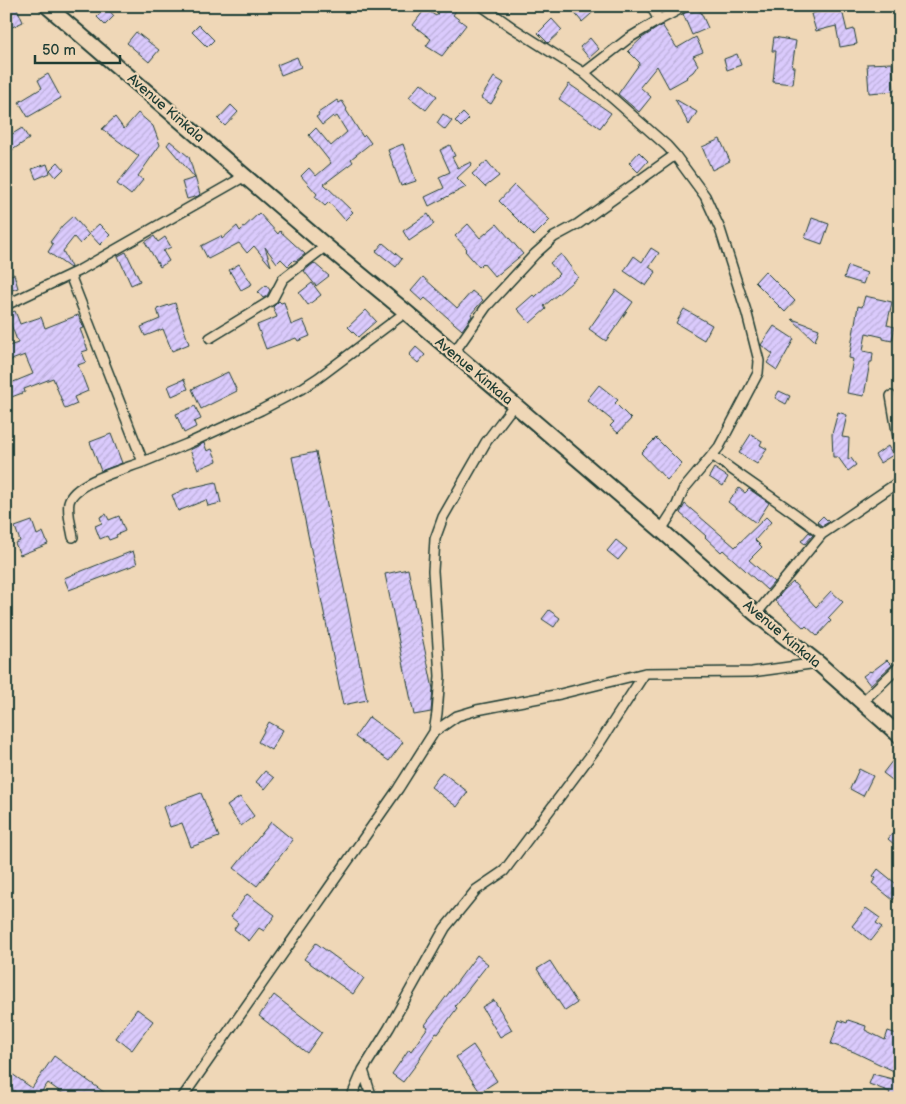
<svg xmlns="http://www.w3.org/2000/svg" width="906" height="1104" viewBox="0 0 906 1104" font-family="'Balsamiq Sans',sans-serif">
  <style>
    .building { fill: url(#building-hatch); stroke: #1f3d34 }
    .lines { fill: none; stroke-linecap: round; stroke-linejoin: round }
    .street-casing { stroke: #1f3d34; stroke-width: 12 }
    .primary-casing { stroke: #1f3d34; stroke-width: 18 }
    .street { stroke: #efd7b7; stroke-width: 9 }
    .primary { stroke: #efd7b7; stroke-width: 14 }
    .labels { text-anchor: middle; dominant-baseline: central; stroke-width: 4.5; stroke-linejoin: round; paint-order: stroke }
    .street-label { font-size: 14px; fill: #1f3d34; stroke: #efd7b7 }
  </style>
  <defs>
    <pattern id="building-hatch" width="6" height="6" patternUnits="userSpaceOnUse" patternTransform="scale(1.25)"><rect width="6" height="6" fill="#dacafc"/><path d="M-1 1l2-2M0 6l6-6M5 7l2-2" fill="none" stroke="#bbaed9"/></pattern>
  </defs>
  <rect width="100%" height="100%" fill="#efd7b7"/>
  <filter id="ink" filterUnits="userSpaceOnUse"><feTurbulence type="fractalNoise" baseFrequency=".02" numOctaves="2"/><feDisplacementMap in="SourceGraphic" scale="10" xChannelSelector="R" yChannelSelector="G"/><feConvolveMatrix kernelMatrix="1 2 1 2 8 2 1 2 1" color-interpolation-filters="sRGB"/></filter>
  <g filter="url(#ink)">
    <path class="building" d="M16,6L23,22L10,28L6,20V11Z
      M442,6H459L453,15L466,25L442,56L426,46L431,39L413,25L425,9L436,16Z
      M569,6H600L582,22Z
      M698,6L708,28L692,35L683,14Z
      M841,6L847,31L854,29L857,44L840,47L836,26L816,31L811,14Z
      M106,7L114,16L105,25L97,17Z
      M552,19L562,30L548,43L538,33Z
      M199,25L214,40L207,47L192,32Z
      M662,25L677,48L696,37L703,52L693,56L698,65L693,72L686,77L687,78L669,88L657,66L640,87L651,97L639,112L618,94L640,63L628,51L642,38Z
      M136,32L159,50L149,62L127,43Z
      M774,37L796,41L792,67H795L793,84L773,82L776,51H772Z
      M590,38L599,49L589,58L580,47Z
      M737,54L741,65L727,70L724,59Z
      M297,57L301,67L281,75L277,65Z
      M892,63L894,91L869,93L867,64Z
      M48,74L61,98L28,117L19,102L42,88L38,80Z
      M494,77L504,83L491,104L481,98Z
      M421,83L437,96L426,110L409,97Z
      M569,84L611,113L600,128L559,99Z
      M675,99L697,112L689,125Z
      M337,100L339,103L342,101L347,109L346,110L363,137L365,135L371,143L351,159L353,162L324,184L353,212L345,220L329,202L325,206L315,197L317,194L301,176L309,168L316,176L331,163L309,135L316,128L331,146L347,132L337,116L334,118L333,116L322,125L316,117L319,115L318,113Z
      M231,105L238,112L225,126L218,119Z
      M138,113L153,126L160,145L138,176L143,180L131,195L117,184L139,156L102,129L115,117L124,129Z
      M463,113L469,119L461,127L455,121Z
      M443,114L452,121L445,130L437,123Z
      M22,128L29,139L6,154V138Z
      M720,139L730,161L712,170L702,147Z
      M170,141L189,157L200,194L198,196L187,199L182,182L195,178L167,145Z
      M403,144L416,181L401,186L388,150Z
      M450,145L455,156L452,157L458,168L471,162L472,164L457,178L466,187L429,206L425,197L444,188L439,177L450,172L440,150Z
      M639,152L648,161L638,172L629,163Z
      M487,161L499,176L485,187L472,174Z
      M58,162L64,169L56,177L50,170Z
      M47,164L50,173L36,179L32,169Z
      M514,185L550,220L534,236L499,201Z
      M259,213L278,234L280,231L305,254L296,261L294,260L288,266L281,259L277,263L265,247L271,266L254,246L247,253L239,243L208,259L201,246L221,236L222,239L237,226L240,231Z
      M428,214L434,224L409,241L403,231Z
      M73,216L89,235L80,244L74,237L63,251L71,267L70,268L48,252L53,244L50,242L62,226Z
      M812,218L829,224L822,244L805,238Z
      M99,224L110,235L100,245L89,233Z
      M468,224L480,238L497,224L523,254L495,277L483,263L479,267L465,251L467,249L455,236Z
      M154,236L158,242L165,237L171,247L163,251L169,261L160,267L145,242Z
      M383,243L402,259L396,267L376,251Z
      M651,248L659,253L649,267L656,272L646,286L624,271L634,256L642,262Z
      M126,252L140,281L131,285L118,256Z
      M561,254L578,277L544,306L546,309L530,323L517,309L533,295L535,297L559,274L550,263Z
      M314,263L329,276L316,286L304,271Z
      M239,264L252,284L241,290L229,270Z
      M848,266L867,273L863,284L844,278Z
      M765,271L795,301L785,312L755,282Z
      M14,274L18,288L6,292V276Z
      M423,277L457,308L472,291L483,300L471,314L472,316L462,330L425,298L422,301L411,291Z
      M312,283L321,295L308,305L299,293Z
      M266,285L270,290L267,296L263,298L258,292Z
      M616,290L633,302L606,341L589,329Z
      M865,296L892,302L887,325L895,327L892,341L883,339V337L866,333L863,351L873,353L872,362H870L864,396L847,393L853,359L849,358L858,306L862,307Z
      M279,301L281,303L284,302L291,325L303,320L310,336L298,341L296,338L266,349L257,325L277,317L273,307Z
      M175,303L189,344L172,351L163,329L145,336L141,327L160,319L157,309Z
      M684,309L712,325L704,340L676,323Z
      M366,310L376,321L358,337L348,327Z
      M15,311L20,324L41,317L45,328L78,315L84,328L80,329L88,350L82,352L86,362L78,365L88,391L74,397L77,404L65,409L53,378L24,389L25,392L6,399V385L33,374L25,355L6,362V347L18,343L7,314Z
      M792,319L819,329L815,341Z
      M774,326L794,339L777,370L767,363L773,354L761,345Z
      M416,347L425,355L418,363L409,355Z
      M228,372L237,391L201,409L192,389Z
      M184,379L188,389L172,396L168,386Z
      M599,385L618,400L615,403L631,419L618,433L610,426L614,422L587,400Z
      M779,391L790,396L786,404L775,398Z
      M195,406L201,419L194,422L196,427L184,433L176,414Z
      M838,412L847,415L842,437L849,438L848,460L851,458L856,465L848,471L838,457H833L832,434Z
      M111,434L122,463L101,471L90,442Z
      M751,434L762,441L760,445L767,449L757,464L739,453Z
      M656,438L682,464L667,480L641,453Z
      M204,443L207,451L212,449L217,461L198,469L190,450Z
      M888,446L893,455L880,463L875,455Z
      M316,452L367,700L343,705L292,457Z
      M714,468L728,477L723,486L709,477Z
      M216,482L221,503L208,506L206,500L178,511L172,495L185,489Z
      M739,488L745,493L749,489L769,503L756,523L728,502Z
      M685,504L735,547L766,517L771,522L755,540L762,547L749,560L774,582L767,590L723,550L721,552L705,537L706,536L680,513Z
      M106,514L109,520L119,516L125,531L116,535L117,537L109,540L107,536L100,539L95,526L102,523L100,517Z
      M823,516L829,522L822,526L817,522Z
      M32,521L37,535L43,532L48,544L20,555L15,543L20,541L15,527Z
      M809,532L813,535L805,544L801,541Z
      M616,540L627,549L618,560L607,551Z
      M133,551L137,564L69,590L64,578Z
      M408,569L433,689L431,712L414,715L385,574Z
      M793,582L816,607L831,591L843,602L828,618L831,621L817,636L806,626L804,628L775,601L784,590Z
      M549,610L560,618L554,627L542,619Z
      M887,660L892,665L870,685L863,676L870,671L871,672Z
      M369,717L403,742L389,761L355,737Z
      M269,722L283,730L271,750L258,742Z
      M893,760L900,766V786L883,773Z
      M859,769L873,776L863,796L850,789Z
      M265,771L274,778L265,789L256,782Z
      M442,772L468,792L457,807L431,787Z
      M201,793L219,837L191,847L182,823L170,827L163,807Z
      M240,797L254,816L241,826L227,806Z
      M271,822L293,840L257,886L234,868Z
      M900,825V840L895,845L888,839Z
      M878,869L900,887V891L893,900L872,883L876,878L873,876Z
      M247,894L275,915L264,931L259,928L249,941L234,929L238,923L231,917Z
      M866,908L880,918L876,923L882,927L871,941L852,926Z
      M316,943L364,978L353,994L304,959Z
      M477,955L488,964L455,1006L457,1008L438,1034L436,1033L420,1057L421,1058L403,1082L392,1074L409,1049L411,1051L428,1027L425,1025Z
      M550,961L577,1003L565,1011L537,969Z
      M274,995L322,1032L307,1053L259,1016Z
      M494,1000L512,1030L500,1037L482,1007Z
      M137,1009L153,1021L132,1050L116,1038Z
      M839,1020L847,1023L848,1020L866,1026L865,1030L885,1040L888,1031L900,1035V1074L854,1052L831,1044Z
      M473,1045L497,1081L480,1092L456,1057Z
      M54,1056L112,1098H69L48,1083L40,1094L46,1098H24L6,1085L12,1074L32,1088Z
      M873,1074L900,1081V1098H888L890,1092L869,1084Z"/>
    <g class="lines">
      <defs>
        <path id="street" d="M482,6L513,28L584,73L667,146L675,155L705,196L720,229L747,314L759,361L758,373L719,447L683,490L677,505L661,530
          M659,20L686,6
          M584,73L629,38L659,20L651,6
          M70,275L143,462L187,444L261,410L301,389L318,378L406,312
          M6,305L80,270L245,176
          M210,338L272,300L283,279L326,246
          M453,354L486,307L535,254L554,237L578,224L675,155
          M891,396L900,449
          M712,455C748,482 786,506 822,534
          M73,537C71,525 67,513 69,502C74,482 125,469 143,462
          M756,614L822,534L900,481
          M862,702L900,666
          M434,732L457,716L477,710L560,694L645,673L752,672L818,663
          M182,1098L398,789L434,732L437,713L440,676L433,571L435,539L443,517L486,442L514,405
          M351,1098L363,1070
          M372,1098L363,1070L389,1028L445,928L476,890L504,871L597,747L645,673"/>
        <path id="primary" d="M47,6L326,246L406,312L661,530L756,614L818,663L900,736"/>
      </defs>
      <use href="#street" class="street-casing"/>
      <use href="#primary" class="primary-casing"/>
      <use href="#street" class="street"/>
      <use href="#primary" class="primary"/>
    </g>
  </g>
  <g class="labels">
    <g class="street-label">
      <text transform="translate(166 108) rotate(41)">Avenue Kinkala</text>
      <text transform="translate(474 371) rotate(40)">Avenue Kinkala</text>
      <text transform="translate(782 634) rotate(40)">Avenue Kinkala</text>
    </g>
  </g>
  <rect width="906" height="1104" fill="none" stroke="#efd7b7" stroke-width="25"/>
  <rect x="12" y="12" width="881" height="1079" fill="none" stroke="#1f3d34" stroke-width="2" filter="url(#ink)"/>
  <path d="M35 55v8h85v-8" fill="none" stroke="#1f3d34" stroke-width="2.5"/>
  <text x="42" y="55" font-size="15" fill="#1f3d34" stroke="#efd7b7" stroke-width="4" paint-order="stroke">50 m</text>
</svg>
